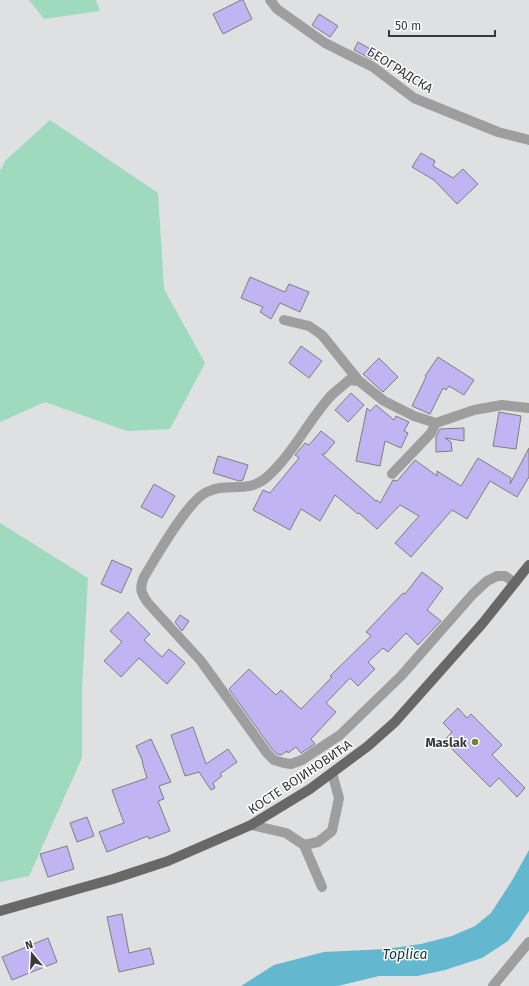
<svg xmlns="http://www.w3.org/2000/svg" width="529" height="986" viewBox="0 0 529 986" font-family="'Fira Sans',sans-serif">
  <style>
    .green { fill: #9fdabe }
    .water { fill: #63b7ce }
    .building { fill: #c1b4f2; stroke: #7e7e80 }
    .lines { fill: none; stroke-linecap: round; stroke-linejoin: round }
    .minor { stroke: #9f9e9e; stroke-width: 10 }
    .major { stroke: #6a6767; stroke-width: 10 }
    .poi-dot { fill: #6f8434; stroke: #fff; stroke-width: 1.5 }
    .labels { text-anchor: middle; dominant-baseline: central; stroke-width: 3; stroke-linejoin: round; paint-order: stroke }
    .street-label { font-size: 13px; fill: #38393a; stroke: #fff }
    .poi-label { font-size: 13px; font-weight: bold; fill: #38393a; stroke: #fff; text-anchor: end }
    .water-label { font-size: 14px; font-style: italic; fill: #0f3741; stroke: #fff }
  </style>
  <rect width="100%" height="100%" fill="#dee0e2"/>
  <path class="green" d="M29,0H96L100,11L44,19Z
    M50,120L158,193L164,289L205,363L170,429L127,431L45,402L0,422V171L5,161Z
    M0,523L88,578L82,689V758L29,876L0,882Z"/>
  <path class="water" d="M529,850V911L508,941L482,958L445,970L417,976H379L338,986H241L274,965L324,952L386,949L421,944L452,936L475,926L491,913L513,879Z"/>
  <path class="building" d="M241,0H243L252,19L223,34L213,14Z
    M319,14L338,26L330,37L312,25Z
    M358,42L379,54L375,61L354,50Z
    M421,153L435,161L433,166L453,178L463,169L478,184L457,204L434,180L412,167Z
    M250,277L285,292L289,284L309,292L300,312L280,303L271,319L260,312L263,307L241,298Z
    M301,346L322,361L309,378L289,363Z
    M438,357L474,380L464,395L449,386L446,390L443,388L430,414L412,406L426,377L425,376Z
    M379,358L398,377L383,392L363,374Z
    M351,393L364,405L348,422L335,410Z
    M376,405L394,420L396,416L409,422L404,431L408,433L401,448L385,441L380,466L356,461L367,408L370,411Z
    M499,412L521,416L516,449L493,446Z
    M464,428V441L445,438L451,442L452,451L436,452V437L440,429Z
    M321,431L335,442L325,454H322L324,456L376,501L377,500L380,503L393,480L397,481L415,460L437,476V471L461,486L478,458L511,478L510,484L529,448V477L517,497L490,481L467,519L452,510L411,557L395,543L419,516L400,505L377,529L359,513L358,514L335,495L320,521L301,509L290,530L253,510L263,490L270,493L299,458L295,455L305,443L309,445Z
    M218,456L248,465L243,480L239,481L213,473Z
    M154,484L175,496L162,518L141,507Z
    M112,560L132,569L121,593L101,584Z
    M422,572L443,588L427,610L441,621L418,645L406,633L388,652L383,648L368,662L375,669L358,686L350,678L326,703L336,712L311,739L315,744L301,753L296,747L288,753L287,751L281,755L277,754L272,749L229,689L249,669L276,695L281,690L301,709L332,677L330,676L371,636L366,632L403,593L405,594Z
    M128,612L150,634L144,640L162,657L169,649L185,663L167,684L139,658L121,677L104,661L122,642L110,631Z
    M180,615L189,621L182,631L175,622Z
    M458,708L467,718L471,714L502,745L492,755L525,788L517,797L499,778L490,787L444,741L452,732L443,723Z
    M193,727L206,764L228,749L237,762L220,774L222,776L213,783L215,788L211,790L199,772L185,776L171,735Z
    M151,739L171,782L159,786L164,799L158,801L170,831L149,839L148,836L107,852L99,832L124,823L112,790L147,778L142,762H143L136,746Z
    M87,817L94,836L77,842L70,823Z
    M67,846L74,869L48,877L40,854Z
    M122,914L129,953L150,948L154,964L119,972L107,917Z
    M48,938L57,962L12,980L2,957Z"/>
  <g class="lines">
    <path class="minor" d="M270,0L277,9L325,43L373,67L414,98L498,132L529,140
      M284,320L309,326L322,335L359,381L384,401L414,416L436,423L474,410L502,405L529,408
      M359,381L349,380C343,386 334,392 329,398C307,423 292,455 267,477C246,495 229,481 207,492C188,500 156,557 144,577C139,589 141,593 148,603L201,661L267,753L274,760L284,763L291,764L302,760L340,735L401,676L473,594L487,581L497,576H505L515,583
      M392,474L431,433L436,423
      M251,825L286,833L304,845L318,842L332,831L339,798L332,773
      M304,845L322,887
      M493,986L529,942"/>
    <path class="major" d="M0,911L113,879L168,861L251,825L310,789L368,746L395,722L482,624L529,565"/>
  </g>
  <circle class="poi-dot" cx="475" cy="742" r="4"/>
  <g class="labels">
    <g class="street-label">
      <text transform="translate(400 70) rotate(32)">БЕОГРАДСКА</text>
      <text transform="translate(300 777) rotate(-34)">КОСТЕ ВОЈИНОВИЋА</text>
    </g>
    <g class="poi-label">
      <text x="467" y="742">Maslak</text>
    </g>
    <g class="water-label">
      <text x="405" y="954">Toplica</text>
    </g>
  </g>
  <g transform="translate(32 954) rotate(342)" stroke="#ffffff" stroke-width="3" paint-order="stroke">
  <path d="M0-3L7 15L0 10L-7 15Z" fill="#38393a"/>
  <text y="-6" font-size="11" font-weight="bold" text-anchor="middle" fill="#38393a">N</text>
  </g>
  <path d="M389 30v6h106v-6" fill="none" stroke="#38393a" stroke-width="2"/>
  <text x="395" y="30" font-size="12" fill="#38393a" stroke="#ffffff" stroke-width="3" paint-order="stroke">50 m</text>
</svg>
